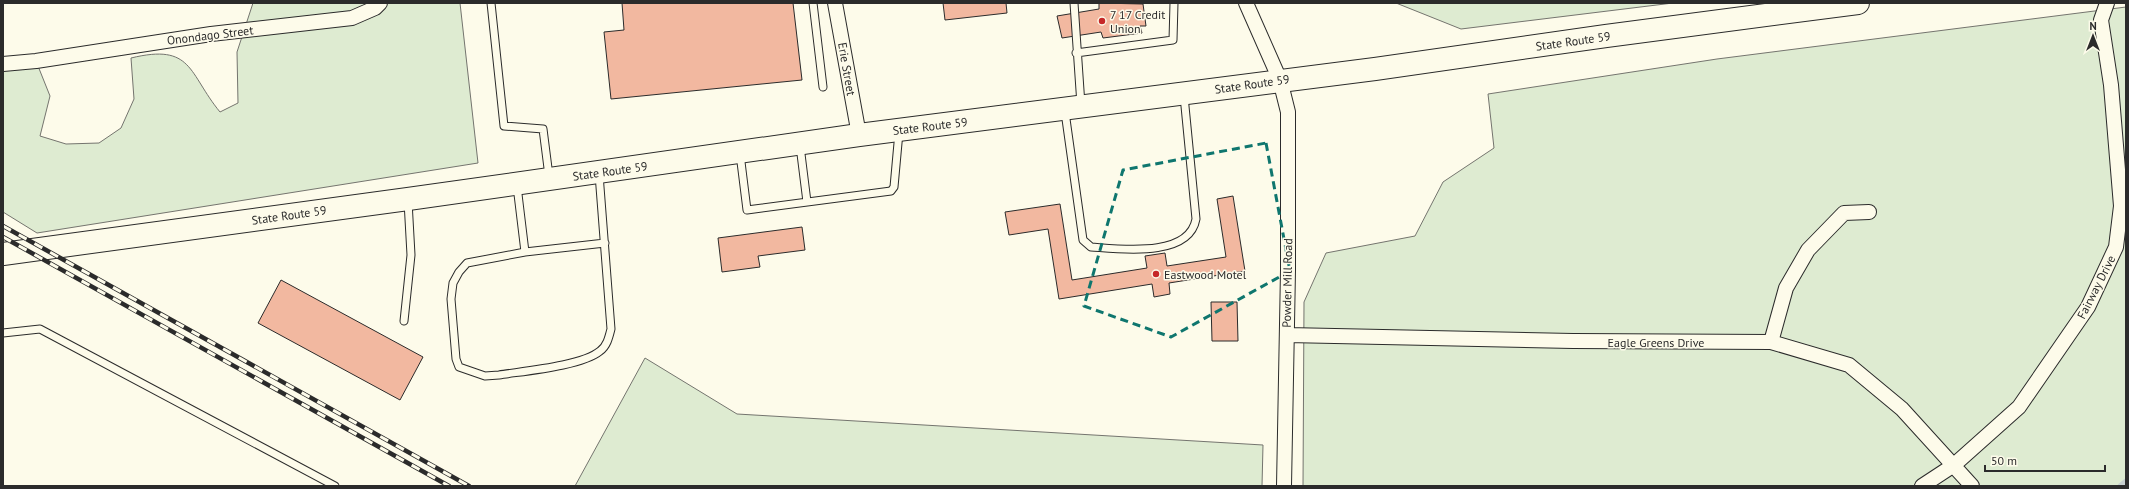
<svg xmlns="http://www.w3.org/2000/svg" width="2129" height="489" viewBox="0 0 2129 489" font-family="'PT Sans',sans-serif">
  <style>
    .green { fill: #deebd1; stroke: #74746e }
    .lines { fill: none; stroke-linecap: round; stroke-linejoin: round }
    .stream { stroke: #c7d0d0; stroke-width: 5 }
    .building { fill: #f2b8a0; stroke: #2b2b2b }
    .service-casing { stroke: #2b2b2b; stroke-width: 9 }
    .minor-casing { stroke: #2b2b2b; stroke-width: 16 }
    .primary-casing { stroke: #2b2b2b; stroke-width: 24 }
    .service { stroke: #fdfbea; stroke-width: 7 }
    .minor { stroke: #fdfbea; stroke-width: 14 }
    .primary { stroke: #fdfbea; stroke-width: 22 }
    .rail-casing { stroke: #2b2b2b; stroke-width: 4.5 }
    .rail { stroke: #fdfbea; stroke-width: 3; stroke-dasharray: 9; stroke-linecap: butt }
    .marked { fill: none; stroke: #0f766e; stroke-width: 3; stroke-dasharray: 8 5; stroke-linejoin: round }
    .poi-dot { fill: #c62828; stroke: #fdfbea; stroke-width: 1.5 }
    .labels { text-anchor: middle; dominant-baseline: central; stroke-width: 3; stroke-linejoin: round; paint-order: stroke }
    .poi-label { font-size: 12px; fill: #2b2b2b; stroke: #fdfbea; text-anchor: start }
    .street-label { font-size: 12px; fill: #2b2b2b; stroke: #fdfbea }
  </style>
  <rect width="100%" height="100%" fill="#fdfbea"/>
  <path class="green" d="M253,3H460L478,163L37,233L3,212V64L36,61L50,96L40,136L66,144L99,143L121,128L134,99L131,58C193,43 188,73 220,112L238,103L237,52Z
    M1396,3H1673L1461,29Z
    M2126,7V486H1303L1304,302L1326,253L1415,236L1443,182L1494,148L1488,94L1717,59Z
    M645,358L737,414L1263,445L1262,486H575Z"/>
  <g class="lines">
    <path class="stream" d="M2120,486L2126,481"/>
  </g>
  <path class="building" d="M622,3H793L802,80L611,99L604,32L624,30Z
    M943,3H1006L1007,13L945,20Z
    M1099,3L1143,4L1146,26H1140L1142,33L1103,38L1101,32L1062,38L1057,16L1099,9Z
    M1233,196L1245,271L1169,283L1170,294L1154,297L1152,284L1059,299L1048,229L1009,235L1005,212L1060,204L1072,280L1147,268L1145,256L1165,253L1167,266L1226,257L1217,199Z
    M802,227L805,250L758,256L760,267L722,272L718,238Z
    M281,280L423,357L400,400L258,323Z
    M1211,302H1237L1238,341H1212Z"/>
  <g class="lines">
    <defs>
      <path id="service" d="M491,3L504,126L543,129L549,176
        M813,3L823,87
        M1074,3L1081,105
        M1076,53L1173,40L1174,3
        M1065,112L1083,240L1091,247C1121,249 1189,258 1196,219L1184,96
        M800,146L807,202
        M740,154L747,210L891,191L894,187L899,132
        M599,174L611,329C609,337 607,346 600,351C582,366 524,371 499,375L485,376L459,367L456,359L451,299L453,283L459,272L467,263L525,252L605,243
        M517,186L525,252
        M404,321L411,255L408,201
        M3,333L40,329L335,486"/>
      <path id="minor" d="M835,3L859,135
        M1246,3L1280,80L1288,112V270L1284,486
        M3,64L36,61L211,34L352,18L375,8L380,3
        M1287,335L1573,341L1771,342L1849,365L1902,409L1972,486
        M1771,342L1786,288L1808,250L1844,213L1869,212
        M1922,486L1954,465L2019,407L2088,307L2116,247L2121,206L2111,85L2101,20L2107,3"/>
      <path id="primary" d="M3,254L408,199L859,135L1375,69L1606,36L1858,3"/>
    </defs>
    <use href="#service" class="service-casing"/>
    <use href="#minor" class="minor-casing"/>
    <use href="#primary" class="primary-casing"/>
    <use href="#service" class="service"/>
    <use href="#minor" class="minor"/>
    <use href="#primary" class="primary"/>
    <defs>
      <path id="rail" d="M3,226L469,486
        M3,237L449,486"/>
    </defs>
    <use href="#rail" class="rail-casing"/>
    <use href="#rail" class="rail"/>
  </g>
  <path class="marked" d="M1266,143L1290,271L1171,337L1084,306L1123,170Z"/>
  <g class="poi-dot">
    <circle cx="1102" cy="21" r="4"/>
    <circle cx="1156" cy="274" r="4"/>
  </g>
  <g class="labels">
    <g class="poi-label">
      <text x="1110" y="14">7 17 Credit<tspan x="1110" dy="14">Union</tspan></text>
      <text x="1164" y="274">Eastwood Motel</text>
    </g>
    <g class="street-label">
      <text transform="translate(210 35) rotate(-7)">Onondago Street</text>
      <text transform="translate(1573 41) rotate(-8)">State Route 59</text>
      <text transform="translate(847 69) rotate(80)">Erie Street</text>
      <text transform="translate(1252 84) rotate(-8)">State Route 59</text>
      <text transform="translate(930 126) rotate(-7)">State Route 59</text>
      <text transform="translate(610 171) rotate(-8)">State Route 59</text>
      <text transform="translate(289 215) rotate(-8)">State Route 59</text>
      <text transform="translate(1287 283) rotate(-89)">Powder Mill Road</text>
      <text transform="translate(2096 287) rotate(-63)">Fairway Drive</text>
      <text x="1656" y="342">Eagle Greens Drive</text>
    </g>
  </g>
  <rect width="2129" height="489" fill="none" stroke="#2b2b2b" stroke-width="8"/>
  <g transform="translate(2093 36)" stroke="#fdfbea" stroke-width="3" paint-order="stroke">
  <path d="M0-3L7 15L0 10L-7 15Z" fill="#2b2b2b"/>
  <text y="-6" font-size="11" font-weight="bold" text-anchor="middle" fill="#2b2b2b">N</text>
  </g>
  <path d="M1985 465v6h120v-6" fill="none" stroke="#2b2b2b" stroke-width="2"/>
  <text x="1991" y="465" font-size="12" fill="#2b2b2b" stroke="#fdfbea" stroke-width="3" paint-order="stroke">50 m</text>
</svg>
